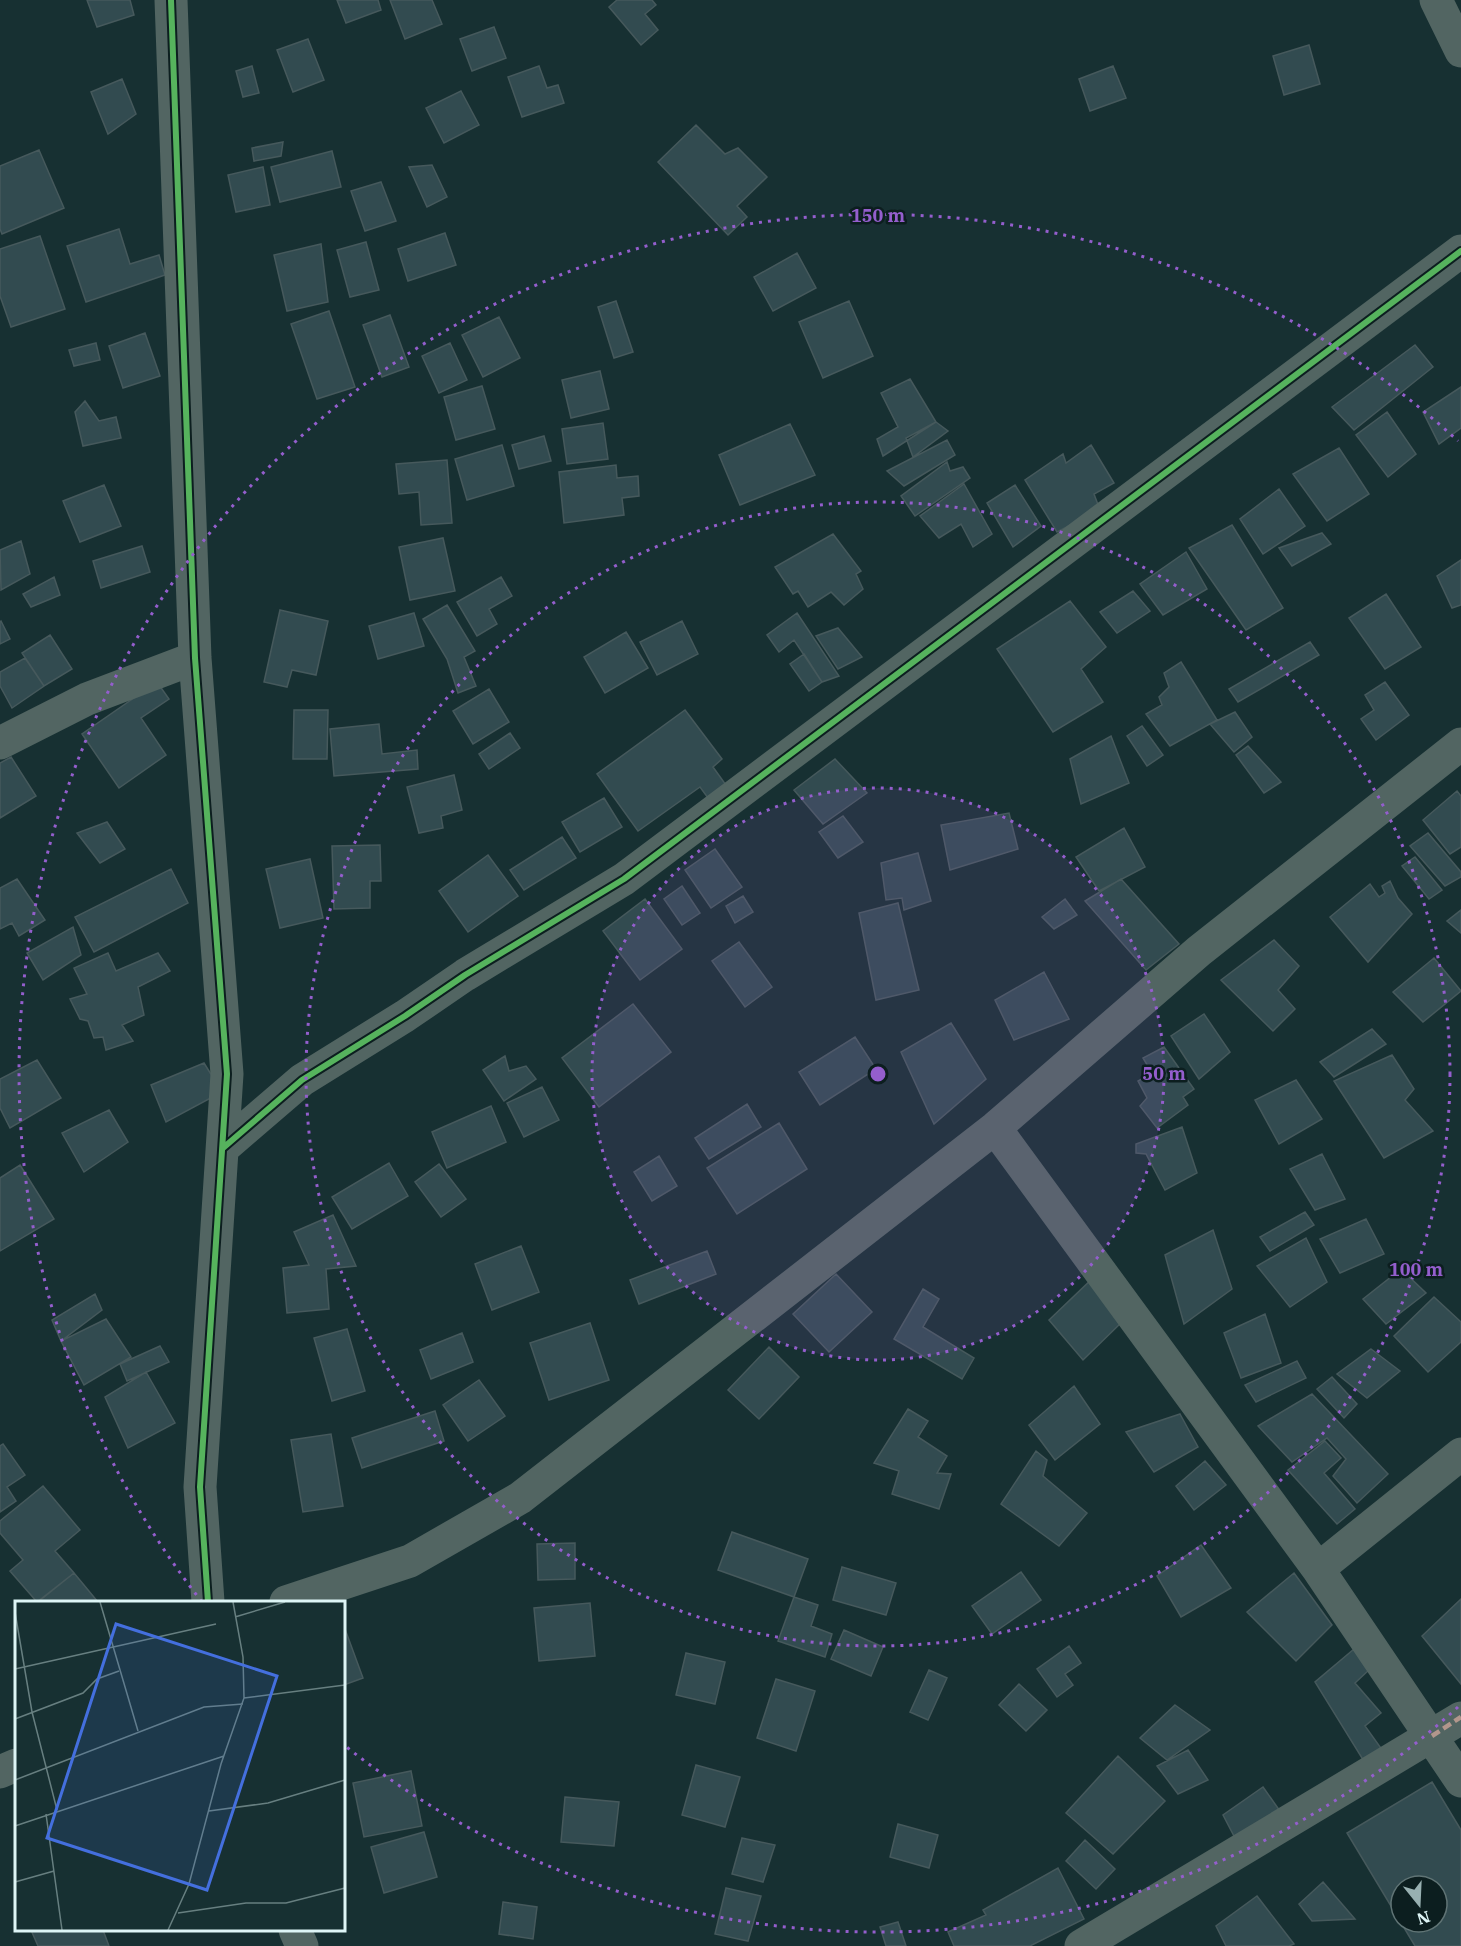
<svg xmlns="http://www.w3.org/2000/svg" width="1461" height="1946" viewBox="0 0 1461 1946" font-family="'IBM Plex Serif',serif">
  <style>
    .building { fill: #324b50; stroke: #46595c; stroke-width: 1.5; fill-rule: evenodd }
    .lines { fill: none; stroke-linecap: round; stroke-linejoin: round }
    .street { stroke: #526562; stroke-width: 33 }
    .quiet { stroke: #b2968c; stroke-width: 4.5; stroke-dasharray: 9 4.5; stroke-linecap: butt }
    .cycleway-casing { stroke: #0c1e1f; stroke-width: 10 }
    .cycleway { stroke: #56b35d; stroke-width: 6 }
    .ring { fill: none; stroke: #945ecd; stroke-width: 3; stroke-dasharray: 3 6 }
    .inset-road { fill: none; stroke: #677f80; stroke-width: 1.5 }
    .view { fill: #446fde; fill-opacity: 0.15; stroke: #446fde; stroke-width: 3 }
    .inset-edge { fill: none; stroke: #def5f6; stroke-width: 3 }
    .centre { fill: #945ecd; stroke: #0c1e1f; stroke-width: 3 }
    .ring-label { font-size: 18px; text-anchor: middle; font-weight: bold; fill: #945ecd; stroke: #0c1e1f; stroke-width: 5; stroke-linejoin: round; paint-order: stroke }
  </style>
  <rect width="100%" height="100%" fill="#173032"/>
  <path class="building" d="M87,0H130L134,15L97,27Z
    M337,0H378L381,10L346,23Z
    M390,0H432L442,24L405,39Z
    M617,0H652L656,5L645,14L658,30L641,45L609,7Z
    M494,27L506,58L472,71L460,39Z
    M308,39L324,80L293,92L277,50Z
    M1309,45L1320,84L1284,95L1273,56Z
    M252,66L259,93L243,97L236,71Z
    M539,66L547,88L558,85L564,103L522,117L508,77Z
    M1113,66L1126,98L1090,111L1079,79Z
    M122,79L136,114L108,134L91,92Z
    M461,91L479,125L444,143L426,108Z
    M696,125L725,154L738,148L767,177L737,206L747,217L728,235L658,162Z
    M283,142L281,156L254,161L252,148Z
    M39,150L64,208L2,234L0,229V166Z
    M332,151L341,187L280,202L271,167Z
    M432,165L447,197L427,207L409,167Z
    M263,167L270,205L236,212L228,175Z
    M381,182L396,221L365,231L351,191Z
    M119,229L130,264L159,255L165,275L86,302L67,246Z
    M445,233L456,265L408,281L398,249Z
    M40,236L65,309L11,327L0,296V249Z
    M366,242L379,290L350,297L337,250Z
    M321,244L328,302L287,311L274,255Z
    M797,253L816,288L773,311L754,277Z
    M616,301L633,352L614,358L598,307Z
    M849,301L873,356L823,378L799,322Z
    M329,311L355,387L317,399L291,324Z
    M390,315L409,367L382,377L363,325Z
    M499,317L520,358L483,377L462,335Z
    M145,333L160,376L123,388L109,346Z
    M96,343L100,360L74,366L69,350Z
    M450,343L467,380L439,393L422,356Z
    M1415,345L1433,367L1354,430L1332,407Z
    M600,371L609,409L571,418L562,380Z
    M910,379L936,422L883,456L877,439L898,427L881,393Z
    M482,386L495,429L456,440L444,397Z
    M1461,387V428L1439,444L1423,412Z
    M85,401L99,421L116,417L121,438L83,446L75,412Z
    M1387,412L1416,454L1388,477L1356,435Z
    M936,422L948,431L913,457L906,438Z
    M603,423L608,459L567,464L562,429Z
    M790,424L815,475L740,505L719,455Z
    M544,436L551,461L519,469L512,445Z
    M947,440L955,455L904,486L887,471Z
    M502,445L514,486L467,500L455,459Z
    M1091,445L1114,483L1094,494L1100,510L1057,532L1025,480L1063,454L1066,463Z
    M1339,448L1369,494L1327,521L1293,474Z
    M447,460L452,523L421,525L419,492L399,494L396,464Z
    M947,462L950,471L963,467L970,478L915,516L901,496Z
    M616,465L617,478L638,476L639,496L622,498L624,515L564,523L559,472Z
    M964,484L992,534L973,547L961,524L939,538L920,516Z
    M104,485L121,526L80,542L63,501Z
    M1015,485L1041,526L1013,547L987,503Z
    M1279,489L1305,526L1263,554L1240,519Z
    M1232,525L1283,608L1246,630L1189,548Z
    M1322,533L1331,544L1292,566L1279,548Z
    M833,534L861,571L856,574L863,589L844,605L831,592L808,607L798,591L793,594L775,567Z
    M443,538L455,591L410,600L399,547Z
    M21,541L30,574L1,590L0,550Z
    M142,546L150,572L101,588L93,561Z
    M1186,552L1207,589L1163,615L1140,584Z
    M1461,560V605L1452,608L1437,576Z
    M54,577L60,595L31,607L23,594Z
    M501,577L512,596L489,609L497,624L477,636L457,602Z
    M1133,591L1150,611L1117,633L1100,612Z
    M1386,594L1421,647L1385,669L1349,618Z
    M1070,601L1106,647L1081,669L1103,702L1053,732L997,649Z
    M447,605L475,651L464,657L476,686L458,693L447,659L423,619Z
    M280,610L328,621L316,675L292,670L287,687L264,682Z
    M414,613L424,646L378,659L369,626Z
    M797,613L839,676L822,682L794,640L779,652L767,635Z
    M1,621L10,639L0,644V622Z
    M682,621L698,654L657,675L640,642Z
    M838,628L862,657L838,669L816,636Z
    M626,632L648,668L605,693L584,657Z
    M50,635L72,669L44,686L22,653Z
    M1310,642L1319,655L1238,702L1229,689Z
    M804,654L822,682L809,691L790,664Z
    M25,658L44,686L12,708L0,686V672Z
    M1181,662L1217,720L1170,746L1146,714L1162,705L1159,697L1169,687L1164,673Z
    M157,682L169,699L141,718L166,755L119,788L82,734Z
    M1385,682L1409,715L1376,740L1361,719L1374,710L1365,695Z
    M489,689L509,722L473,744L453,711Z
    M294,710H328L327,759H293Z
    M685,710L722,759L713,767L726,785L708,798L700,787L638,831L597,774Z
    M1235,712L1252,737L1234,752L1210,724Z
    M379,724L382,754L417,750L418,769L334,776L330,729Z
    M1142,726L1163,755L1147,766L1127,736Z
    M510,733L520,748L489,769L479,754Z
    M1111,736L1129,783L1081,804L1070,759Z
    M1248,746L1281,782L1264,793L1236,755Z
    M11,757L36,796L0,818V763Z
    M835,759L867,793L823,824L794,790Z
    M454,775L462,810L441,816L443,828L419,833L407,787Z
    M1457,791L1461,796V847L1450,854L1423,820Z
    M604,798L622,827L580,852L562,822Z
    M1009,813L1018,849L950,870L941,825Z
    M843,816L863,842L838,858L819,832Z
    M107,822L125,849L100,863L77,833Z
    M1124,828L1145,867L1099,891L1076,857Z
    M1428,833L1461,872V877L1445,886L1410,846Z
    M562,837L576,858L524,890L510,870Z
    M380,845L381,881H370V908L334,909L332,846Z
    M715,849L742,887L711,908L685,870Z
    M918,853L931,901L904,910L902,898L886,900L881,863Z
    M488,855L518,896L468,932L439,891Z
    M1415,857L1442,890L1429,899L1402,866Z
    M310,859L323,918L280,928L266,869Z
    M171,869L188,903L94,952L75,917Z
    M17,879L45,920L19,936L12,923L0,929V888Z
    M1121,879L1179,944L1146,970L1085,901Z
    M1390,881L1398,898L1412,914L1368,962L1330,917L1370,884L1379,897L1385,893L1382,886Z
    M682,886L700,913L682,925L664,899Z
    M743,896L753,912L735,923L726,906Z
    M645,899L682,949L640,980L603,931Z
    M1065,899L1077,915L1054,929L1042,917Z
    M898,903L919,990L876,1000L859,913Z
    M1461,910V933L1447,921Z
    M73,927L81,955L43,980L27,953Z
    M1274,940L1299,966L1278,990L1295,1009L1273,1031L1221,980Z
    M739,942L772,987L745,1007L712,961Z
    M108,953L116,971L158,953L170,971L138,987L144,1015L122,1025L133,1041L106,1050L103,1037L94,1038L88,1021L80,1019L70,999L87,994L74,968Z
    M1434,958L1461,991L1423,1022L1393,992Z
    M1044,972L1069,1019L1014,1040L995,1000Z
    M633,1004L671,1052L599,1107L562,1058Z
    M1204,1014L1230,1052L1199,1079L1171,1036Z
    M951,1023L986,1079L934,1124L901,1052Z
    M1372,1029L1386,1044L1334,1077L1320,1062Z
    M855,1037L876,1069L820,1105L799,1072Z
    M1164,1047L1194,1089L1183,1097L1188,1105L1157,1128L1140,1106L1147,1098L1138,1081L1152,1073L1143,1058Z
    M1392,1055L1414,1089L1405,1100L1433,1131L1384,1158L1334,1081Z
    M505,1056L509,1071L526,1066L536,1079L504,1101L483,1070Z
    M37,1060L61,1098L10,1128L0,1108V1079Z
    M204,1063L222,1092L166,1122L151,1085Z
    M1296,1080L1322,1119L1279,1144L1255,1100Z
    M542,1087L559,1120L524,1137L507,1103Z
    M747,1104L761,1127L709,1159L695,1138Z
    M491,1106L506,1142L447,1168L432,1132Z
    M109,1110L128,1142L84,1172L62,1133Z
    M779,1123L807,1169L737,1214L707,1168Z
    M1182,1127L1197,1173L1165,1190L1146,1154L1136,1153V1144Z
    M1322,1154L1345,1199L1315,1210L1290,1169Z
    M659,1156L677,1186L652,1201L634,1172Z
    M389,1163L408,1196L352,1229L332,1197Z
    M439,1164L466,1199L441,1217L415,1182Z
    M20,1165L54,1219L0,1251V1178Z
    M1305,1212L1314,1225L1270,1251L1260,1237Z
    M333,1215L356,1266L326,1269L329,1309L287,1313L283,1268L309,1265L294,1232Z
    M1366,1219L1384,1254L1340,1273L1320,1239Z
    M1213,1230L1232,1289L1184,1324L1165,1255Z
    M1306,1238L1327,1282L1290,1307L1257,1266Z
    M521,1246L539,1292L492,1310L475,1264Z
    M707,1251L716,1274L639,1304L630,1280Z
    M1401,1269L1426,1293L1386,1324L1363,1299Z
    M836,1274L872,1312L829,1352L793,1314Z
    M1093,1278L1123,1321L1083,1360L1049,1320Z
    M923,1289L939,1299L923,1327L974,1358L962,1379L894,1339Z
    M95,1294L102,1310L61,1341L52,1320Z
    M1434,1297L1461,1322V1342L1428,1372L1394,1336Z
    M1265,1314L1281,1363L1241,1378L1224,1333Z
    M106,1319L131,1357L84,1385L61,1341Z
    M590,1323L609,1380L549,1400L530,1343Z
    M347,1329L365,1391L332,1401L314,1338Z
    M462,1333L473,1362L431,1379L420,1350Z
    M160,1346L169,1362L127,1381L120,1364Z
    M769,1347L799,1377L759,1419L728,1390Z
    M1371,1349L1400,1371L1367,1398L1337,1374Z
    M1297,1361L1306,1378L1256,1402L1245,1385Z
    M146,1372L175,1423L128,1448L105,1397Z
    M1332,1377L1357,1404L1344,1418L1317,1389Z
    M479,1380L505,1416L468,1441L443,1405Z
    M1074,1386L1100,1424L1055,1460L1029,1425Z
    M1312,1394L1388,1474L1357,1503L1333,1476L1346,1459L1327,1438L1292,1462L1258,1426Z
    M908,1409L928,1421L918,1437L947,1456L937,1473L951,1474L939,1509L892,1494L899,1471L874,1463Z
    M435,1411L444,1441L362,1468L352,1438Z
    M1180,1414L1198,1447L1154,1472L1126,1432Z
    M331,1434L343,1506L303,1512L291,1440Z
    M1325,1441L1341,1458L1324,1473L1355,1509L1337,1524L1288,1470Z
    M3,1444L25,1475L7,1487L16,1501L0,1512V1446Z
    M1036,1451L1047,1460L1043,1476L1087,1513L1059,1546L1001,1504Z
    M1205,1461L1226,1485L1194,1510L1176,1486Z
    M43,1486L80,1530L55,1551L74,1573L37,1602L10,1571L23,1560L0,1533V1521Z
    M732,1532L808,1559L794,1597L718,1570Z
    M575,1543V1579L538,1580L537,1544Z
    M1201,1545L1231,1588L1181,1617L1157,1576Z
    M842,1567L896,1583L886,1615L833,1600Z
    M1021,1572L1041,1600L992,1634L972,1606Z
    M74,1573L98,1602H38Z
    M1294,1573L1332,1625L1296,1661L1247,1612Z
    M794,1597L818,1605L811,1626L832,1634L825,1657L778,1641Z
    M1461,1599V1684L1422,1636Z
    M590,1603L595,1656L539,1661L534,1608Z
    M344,1629H345L363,1678L344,1685Z
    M844,1630L883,1647L871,1676L831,1659Z
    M1069,1646L1081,1663L1065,1674L1073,1685L1057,1697L1037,1669Z
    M1354,1649L1370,1669L1355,1683L1381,1713L1365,1726L1383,1751L1365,1763L1315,1682Z
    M686,1653L725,1662L715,1704L676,1695Z
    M929,1670L947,1678L928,1720L910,1712Z
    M776,1679L815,1691L796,1751L757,1738Z
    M1019,1684L1047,1710L1026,1731L999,1705Z
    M1175,1705L1210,1730L1167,1760L1140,1738Z
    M1188,1750L1208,1780L1178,1794L1157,1766Z
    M1118,1756L1165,1801L1113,1854L1066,1813Z
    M696,1765L740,1777L725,1827L682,1815Z
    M411,1771L422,1826L364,1837L353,1783Z
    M1432,1782L1461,1830V1946H1415L1347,1833ZM1401,1886H1437V1922H1401Z
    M1263,1787L1280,1811L1236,1840L1223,1815Z
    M565,1797L619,1802L614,1846L561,1842Z
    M898,1824L938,1835L929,1868L890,1857Z
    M424,1832L437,1877L384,1893L371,1847Z
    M742,1838L775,1845L763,1882L732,1874Z
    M1085,1840L1115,1869L1096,1889L1066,1861Z
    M1058,1868L1084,1919L1030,1946H954L948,1932L986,1915L983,1910Z
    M1323,1882L1355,1919L1312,1921L1299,1904Z
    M726,1888L761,1896L748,1941L715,1934Z
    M1257,1896L1294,1944L1289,1946H1226L1216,1926Z
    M503,1902L537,1907L533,1939L499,1934Z
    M898,1922L906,1946H886L880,1927Z
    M31,1930H103L109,1946H38Z"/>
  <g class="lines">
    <path class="street" d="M171,0L195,658L227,1074L200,1487L208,1602
      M1436,0L1461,51
      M0,743L87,699L195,658
      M995,1128L1318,1569L1461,1781
      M223,1148L302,1080L405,1016L465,975L624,879L1461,251
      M1318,1569L1461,1454
      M286,1602L410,1561L520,1498L995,1128L1199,951L1461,744
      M0,1772L16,1765
      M295,1930L302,1946
      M1081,1946L1461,1718"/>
    <path class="quiet" d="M1432,1736L1461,1717"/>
    <defs>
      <path id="cycleway" d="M171,0L195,658L227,1074L200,1487L208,1602
        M223,1148L302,1080L405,1016L465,975L624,879L1461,251"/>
    </defs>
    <use href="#cycleway" class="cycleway-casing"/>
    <use href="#cycleway" class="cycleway"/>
  </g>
  <circle cx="878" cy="1074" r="286" fill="#945ecd" fill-opacity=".12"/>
  <g class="ring">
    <circle cx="878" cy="1074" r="286"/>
    <circle cx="878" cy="1074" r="572"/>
    <path d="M1458 1707A858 858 0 0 1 344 1745M202 1602A858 858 0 0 1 1458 441"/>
  </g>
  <g transform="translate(15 1601)">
    <rect width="330" height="330" fill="#173032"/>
    <path class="inset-road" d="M85,1L123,130M0,11L17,111L42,209M220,16L270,1M0,68L201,23M229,97L330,84M0,118L68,92L82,78L104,70M0,179L189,106L228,103M194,210L253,202L330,179M31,213L47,329M0,225L209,155M0,281L39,270M163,312L231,302H271L330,287M153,329L174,283L206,163L229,97L228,56L218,1"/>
    <path class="view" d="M101,23L262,75L192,289L32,237Z"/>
    <rect width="330" height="330" class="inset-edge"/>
  </g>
  <circle cx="878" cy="1074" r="9" class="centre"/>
  <g class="ring-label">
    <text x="878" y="222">150 m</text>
    <text x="1164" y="1080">50 m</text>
    <text x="1416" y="1276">100 m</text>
  </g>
  <g transform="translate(1419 1904) rotate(162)"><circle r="28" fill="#0c1e1f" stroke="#607475" stroke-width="1.5"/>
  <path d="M0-4.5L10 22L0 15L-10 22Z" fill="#98b0b1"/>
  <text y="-9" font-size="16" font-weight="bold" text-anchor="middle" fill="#def5f6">N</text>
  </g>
</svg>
